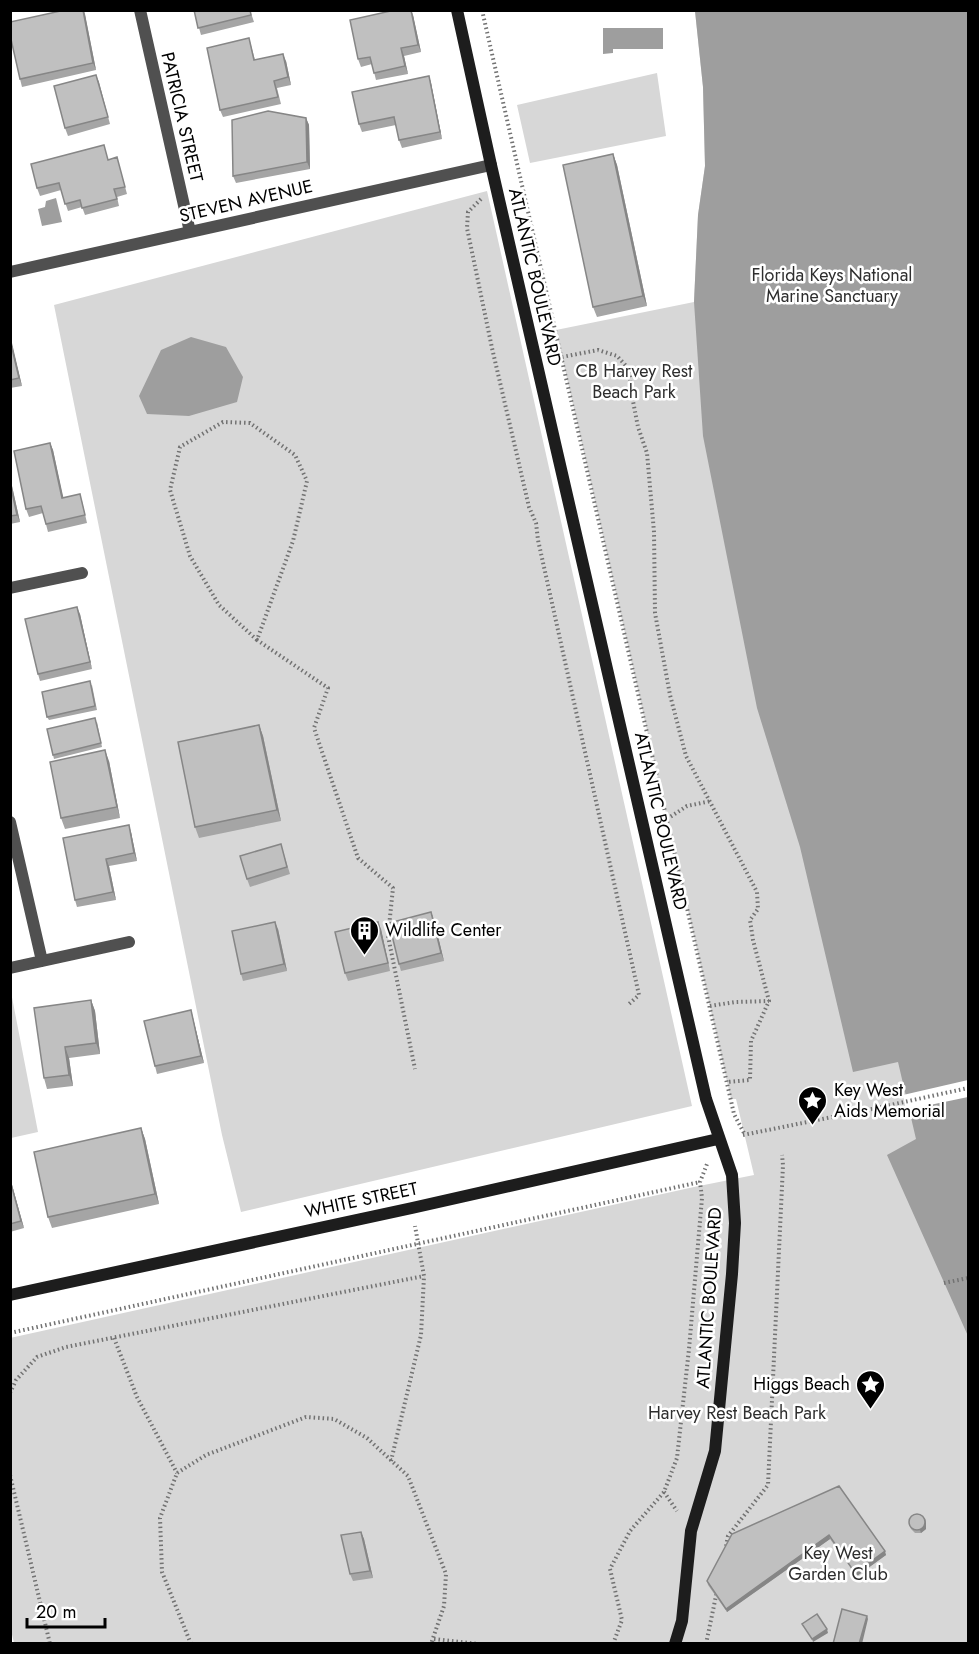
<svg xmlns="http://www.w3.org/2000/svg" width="979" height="1654" viewBox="0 0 979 1654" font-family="Jost,sans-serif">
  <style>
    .green { fill: #d7d7d7 }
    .water { fill: #9e9e9e }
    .pier { fill: #fff }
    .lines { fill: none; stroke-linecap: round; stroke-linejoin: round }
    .path { stroke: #727272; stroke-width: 4; stroke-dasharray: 1.5 3; stroke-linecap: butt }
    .street { stroke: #505050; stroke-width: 12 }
    .secondary { stroke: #1d1d1d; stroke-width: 12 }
    .wall { fill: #a5a5a5 }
    .shaded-wall { fill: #868686 }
    .building { fill: #c0c0c0; stroke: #868686; stroke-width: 1.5 }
    .labels { text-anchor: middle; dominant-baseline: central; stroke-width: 5; stroke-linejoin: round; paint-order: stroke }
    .street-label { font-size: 18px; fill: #000; stroke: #fff }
    .park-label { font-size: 18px; fill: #2e2e2e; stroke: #fff }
    .poi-label { font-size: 18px; fill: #000; stroke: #fff; text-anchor: start }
  </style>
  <rect width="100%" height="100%" fill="#fff"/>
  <path class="green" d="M695,11H968V1643H14L10,1626V1338L694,1187L754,1175L736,1099H731L556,330L694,302L698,215L705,166L703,87Z
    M657,73L666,136L530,163L517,105Z
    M487,191L692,1106L241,1212L222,1135L54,305Z
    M11,992L38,1132L11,1138H10Z"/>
  <path class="water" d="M695,11H968V1336L887,1155L916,1139L898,1062L853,1072L800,847L757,708L703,436L694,302L698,215L705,166L703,87Z
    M603,28H663V49H613V53L603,54Z
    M56,198L62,222L42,226L38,209L45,207L46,201Z
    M191,337L226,347L243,377L237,402L189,416L147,414L139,396L161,350Z"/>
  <path class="pier" d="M968,1080V1097L906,1110L903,1095Z"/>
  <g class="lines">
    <path class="path" d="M482,10L734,1114L745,1135
      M481,199L468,212L467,228L492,348L529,507L536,523L538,540L639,995L629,1004
      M562,357L598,350L617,356L629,369L632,396L638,427L647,453L654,532L655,613L670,695L686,756L757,892L758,909L750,920L753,940L769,1001L751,1041L750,1080L727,1082
      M257,640L219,605L190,556L170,490L180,447L223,422L250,423L295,455L307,481L293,541L257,640L328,688L314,728L358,858L393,888L388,936L415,1069
      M667,819L687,806L711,801
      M710,1006L735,1002L769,1001
      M743,1135L872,1109L968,1088
      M944,1283L968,1278
      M10,1333L700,1182
      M114,1338L137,1397L177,1473
      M10,1393L16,1380L37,1357L66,1347L424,1276
      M391,1461L421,1335L424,1276L415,1226
      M10,1475L50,1644
      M664,1492L677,1511
      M726,1546L728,1536L768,1485L783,1165L782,1155
      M434,1639L478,1644
      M191,1644L162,1572L160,1518L177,1473L206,1455L306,1417L334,1419L367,1438L408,1476L446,1574L444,1606L431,1644
      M613,1644L622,1620L610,1569L630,1531L664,1492L677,1458L689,1349L702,1198L700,1182L707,1164
      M706,1644L717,1591"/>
    <path class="street" d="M140,10L190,232
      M10,272L491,165
      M10,588L82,573
      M10,822L42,961
      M10,968L129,942"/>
    <path class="secondary" d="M457,10L491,165L706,1099L732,1175L735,1223L732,1274L715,1451L691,1531L682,1621L675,1644
      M10,1295L412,1208L718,1139"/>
  </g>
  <path class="wall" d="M65,10H84L96,70L22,87L20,79Z
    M194,10H250L254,22L201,35Z
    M413,15L421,52L404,56L408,74L376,80L372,64L361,67L358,59Z
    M249,38L255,60L286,61L291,85L277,88L281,104L223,117L220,110Z
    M96,75L110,124L68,136L65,128Z
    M429,76L431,83L442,139L402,148L399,140L396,125L362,132L359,124Z
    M306,118L309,125L310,169L236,183L233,176Z
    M613,154L617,165L647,306L597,317L593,307Z
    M117,157L127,194L117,197L119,206L85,215L82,207L68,211L61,190L40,196L37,188Z
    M10,338L22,386L10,388Z
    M50,443L53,450L63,498L82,501L87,523L48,532L43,513L29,517L26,509Z
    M10,477L20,522L10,524Z
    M80,614L92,669L40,681L38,674Z
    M92,685L97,710L49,720L47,717Z
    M97,722L102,747L54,759L53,755Z
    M259,725L263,736L281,821L199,838L195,827Z
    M109,761L120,818L65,829L61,818Z
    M131,832L137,861L109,866L116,900L77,907L75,900L63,838Z
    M283,851L290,874L250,887L247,879Z
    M431,912L434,920L444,961L401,971L399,964Z
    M278,929L287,971L243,981L241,974Z
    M381,929L390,971L348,981L345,973Z
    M91,1000L95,1011L100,1054L69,1058L73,1086L47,1089L44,1078Z
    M191,1010L193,1018L204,1063L157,1074L155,1066Z
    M141,1128L145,1139L159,1204L52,1228L48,1217Z
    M10,1178L24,1228L10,1232Z
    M839,1486L886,1555L857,1576L830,1539L727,1612L708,1585L707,1581Z
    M925,1519L926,1523V1529L921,1533H915L911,1529L910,1525Z
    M361,1532L364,1539L373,1578L353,1581L350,1574Z"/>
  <path class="shaded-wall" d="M83,10L85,14L96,70L93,63Z
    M411,10L413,15L421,52L418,45Z
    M401,48L404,56L408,74L405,66Z
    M283,54L286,61L291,85L288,77Z
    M96,75L99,82L110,124Z
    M429,76L431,83L442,139L440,132Z
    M306,118L309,125L310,169L307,162Z
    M613,154L617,165L647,306L643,296Z
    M10,338L12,343L22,386L19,378Z
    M50,443L53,450L65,505L62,498Z
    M10,477L20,522L17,515L10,483Z
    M77,607L80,614L92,669L90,662Z
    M259,725L263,736L281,821L277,810Z
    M105,750L109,761L120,818L117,807Z
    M129,825L131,832L137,861L134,853Z
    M106,859L109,866L116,900L113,892Z
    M431,912L434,920L444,961L441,953Z
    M275,922L278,929L287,971L284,964Z
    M378,922L381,929L390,971L388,963Z
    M91,1000L95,1011L100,1054L96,1043Z
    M191,1010L193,1018L204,1063L201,1056Z
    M65,1047L69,1058L73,1086L69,1075Z
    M141,1128L145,1139L159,1204L155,1194Z
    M10,1178L24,1228L21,1221Z
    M925,1519L926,1523V1529L921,1533L920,1530Z
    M361,1532L364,1539L373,1578L370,1571Z
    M829,1535L830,1539L727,1612L726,1609Z
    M885,1551L886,1555L857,1576L855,1573Z
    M867,1616L868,1619L862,1644H859Z
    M827,1629L828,1633L813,1642L812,1639Z"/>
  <path class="building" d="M65,10H83L93,63L20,79L10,35V22Z
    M194,10H250L251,15L198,28Z
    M395,10H411L418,45L401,48L405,66L374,73L370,57L358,59L350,20Z
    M249,38L254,60L283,54L288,77L274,81L278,97L220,110L207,48Z
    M96,75L108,117L65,128L54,86Z
    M429,76L440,132L399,140L394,117L359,124L352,92Z
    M268,111L306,118L307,162L233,176L232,120Z
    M104,145L108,160L117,157L125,187L114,189L117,199L82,208L80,200L65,204L59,183L37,188L31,164Z
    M613,154L643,296L593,307L563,165Z
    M10,340L19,378L10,380Z
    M50,443L62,498L80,494L85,515L46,524L41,506L26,509L14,451Z
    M10,483L17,515L10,516Z
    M77,607L90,662L38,674L25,619Z
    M90,681L95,706L47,717L42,692Z
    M95,718L101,743L53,755L47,729Z
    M259,725L277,810L195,827L178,742Z
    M105,750L117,807L61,818L50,762Z
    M129,825L134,853L106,859L113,892L75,900L63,838Z
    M281,844L287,867L247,879L240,856Z
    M431,912L441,953L399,964L389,923Z
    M275,922L284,964L241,974L232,931Z
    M378,922L388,963L345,973L335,932Z
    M91,1000L96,1043L65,1047L69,1075L44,1078L34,1008Z
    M191,1010L201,1056L155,1066L144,1021Z
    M141,1128L155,1194L48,1217L34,1152Z
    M10,1180L21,1221L10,1224Z
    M839,1486L885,1551L855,1573L829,1535L726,1609L707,1581L732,1534Z
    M909 1522a8 8 0 1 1 16 0a8 8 0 1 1-16 0Z
    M361,1532L370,1571L350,1574L341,1535Z
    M842,1609L867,1616L859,1644H833Z
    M817,1614L827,1629L812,1639L802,1624Z"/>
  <defs>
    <symbol id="building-pin" viewBox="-11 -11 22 30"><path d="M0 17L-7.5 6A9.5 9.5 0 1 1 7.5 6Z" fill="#000" stroke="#fff"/><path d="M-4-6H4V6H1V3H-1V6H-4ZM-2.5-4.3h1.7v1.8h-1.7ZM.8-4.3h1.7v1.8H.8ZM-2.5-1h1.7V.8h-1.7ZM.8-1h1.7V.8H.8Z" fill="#fff"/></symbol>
    <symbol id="sight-pin" viewBox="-11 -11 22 30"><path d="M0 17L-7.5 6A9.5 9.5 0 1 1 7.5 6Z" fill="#000" stroke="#fff"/><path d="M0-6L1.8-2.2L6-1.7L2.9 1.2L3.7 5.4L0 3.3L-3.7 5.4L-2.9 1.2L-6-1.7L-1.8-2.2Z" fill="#fff"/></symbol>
  </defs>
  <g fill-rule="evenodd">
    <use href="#building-pin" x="348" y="914" width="33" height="45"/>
    <use href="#sight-pin" x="796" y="1084" width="33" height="45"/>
    <use href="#sight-pin" x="854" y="1368" width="33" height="45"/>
  </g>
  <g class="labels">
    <g class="street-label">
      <text transform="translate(182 117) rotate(77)">PATRICIA STREET</text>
      <text transform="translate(246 201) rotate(-13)">STEVEN AVENUE</text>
      <text transform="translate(535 277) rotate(77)">ATLANTIC BOULEVARD</text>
      <text transform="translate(661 821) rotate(77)">ATLANTIC BOULEVARD</text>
      <text transform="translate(361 1200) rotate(-12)">WHITE STREET</text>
      <text transform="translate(709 1298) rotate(-86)">ATLANTIC BOULEVARD</text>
    </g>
    <g class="park-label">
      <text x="832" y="275">Florida Keys National<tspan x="832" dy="21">Marine Sanctuary</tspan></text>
      <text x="634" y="371">CB Harvey Rest<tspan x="634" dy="21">Beach Park</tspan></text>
      <text x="737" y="1413">Harvey Rest Beach Park</text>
      <text x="838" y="1553">Key West<tspan x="838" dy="21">Garden Club</tspan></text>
    </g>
    <g class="poi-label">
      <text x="385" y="930">Wildlife Center</text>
      <text x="834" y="1090">Key West<tspan x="834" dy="21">Aids Memorial</tspan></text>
      <text x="850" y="1384" text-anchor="end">Higgs Beach</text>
    </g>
  </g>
  <rect width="979" height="1654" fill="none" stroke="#000000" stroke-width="24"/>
  <path d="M27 1618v9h78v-9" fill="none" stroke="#000000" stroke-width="3"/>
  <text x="36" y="1618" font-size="18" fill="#000000" stroke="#ffffff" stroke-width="4.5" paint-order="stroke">20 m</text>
</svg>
